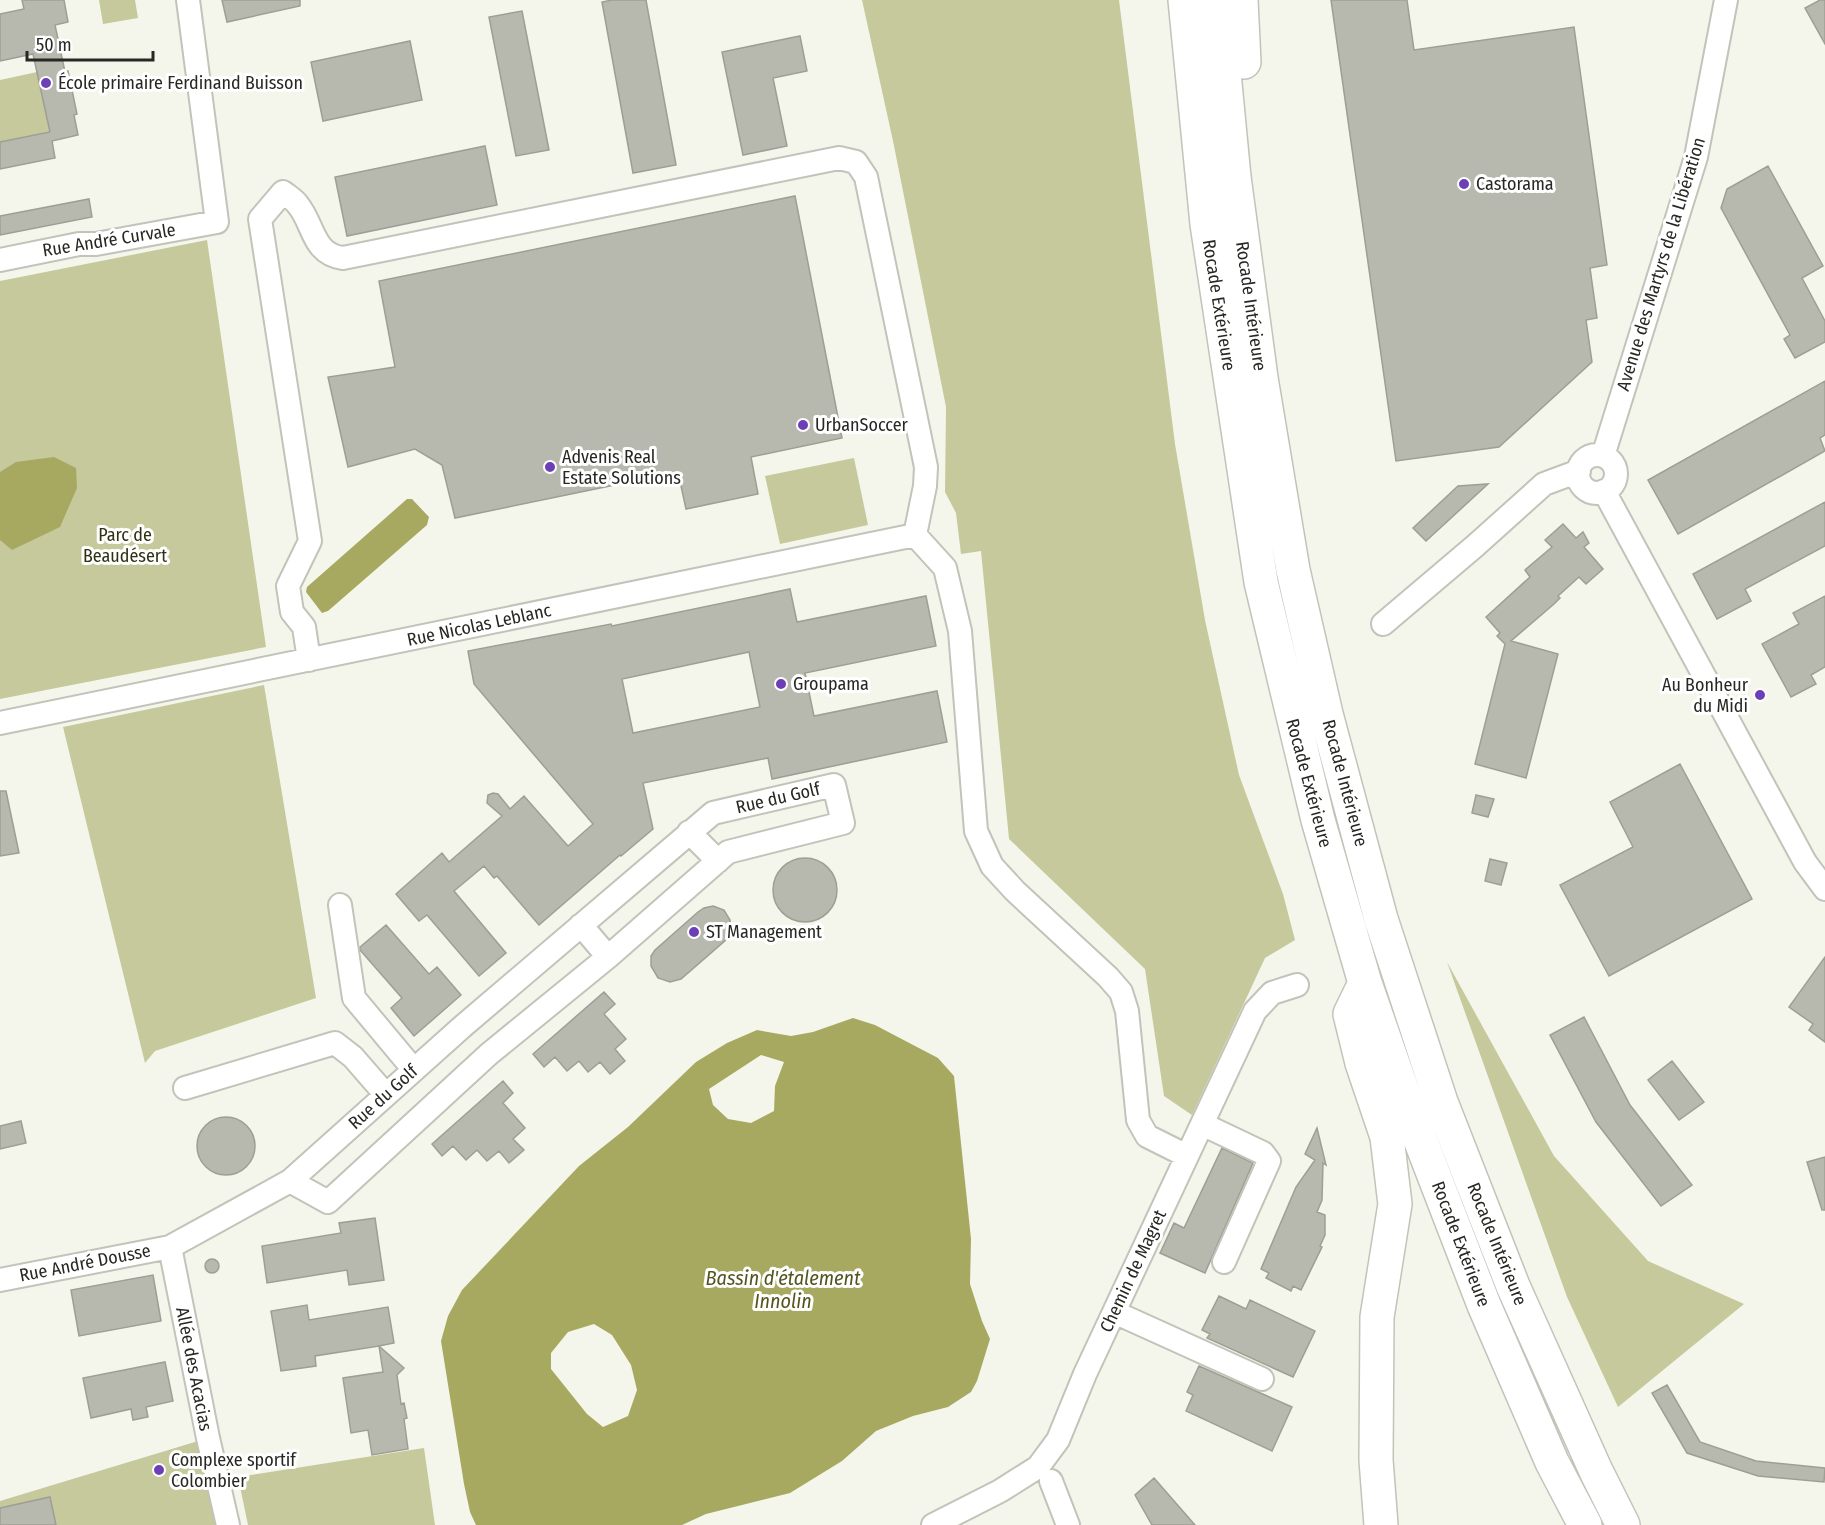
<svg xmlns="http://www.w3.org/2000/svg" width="1825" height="1525" viewBox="0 0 1825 1525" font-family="'Fira Sans Condensed',sans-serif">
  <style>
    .green { fill: #c6c99b }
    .water { fill: #a7a961; fill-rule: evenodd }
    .building { fill: #b7b8ae; stroke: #9e9e95; stroke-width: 1.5; fill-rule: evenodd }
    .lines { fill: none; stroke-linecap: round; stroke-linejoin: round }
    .minor-casing { stroke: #c2c3b9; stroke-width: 26 }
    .highway-casing { stroke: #c2c3b9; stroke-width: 36 }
    .minor { stroke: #fff; stroke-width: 22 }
    .highway { stroke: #fff; stroke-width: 33 }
    .poi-dot { fill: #6c3fb6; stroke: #fff; stroke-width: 2 }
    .labels { text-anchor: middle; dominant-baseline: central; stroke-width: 6; stroke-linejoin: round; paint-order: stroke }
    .poi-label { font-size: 18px; fill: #272723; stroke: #fff; text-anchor: start }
    .street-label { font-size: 18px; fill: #272723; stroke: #fff }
    .park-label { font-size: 18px; fill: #303111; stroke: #fff }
    .water-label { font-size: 20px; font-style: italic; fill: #53551f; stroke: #fff }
  </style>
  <rect width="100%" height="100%" fill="#f5f6eb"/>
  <path class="green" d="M99,0H135L138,18L103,24Z
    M862,0H1119L1175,444L1205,620L1239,775L1283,894L1295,940L1265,958L1192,1115L1164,1096L1145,969L1009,839L981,551L961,554L956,513L945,492L946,407L893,141Z
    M37,72L50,132L0,142V80Z
    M207,240L266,647L0,699V281Z
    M854,458L868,525L780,544L765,476Z
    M264,685L316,998L155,1051L145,1063L63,727Z
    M1447,962L1554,1156L1648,1261L1744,1304L1618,1407L1567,1297Z
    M208,1438L228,1525H0V1501Z
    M424,1448L435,1525H248L238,1477Z"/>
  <path class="water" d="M54,457L76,468L77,488L60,527L12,550L0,540V472L16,462Z
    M407,499H412L429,517L427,525L328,611L322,613L306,592L307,587Z
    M853,1018L875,1025L938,1058L954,1076L971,1239L970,1284L982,1321L990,1339L977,1381L971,1392L948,1407L913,1416L876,1431L842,1461L790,1493L706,1514L682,1525H476L470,1512L464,1484L441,1341L448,1316L462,1290L579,1166L628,1127L696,1062L727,1043L757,1030L791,1036L813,1032ZM761,1055L784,1062L775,1086L774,1111L751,1123L728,1119L713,1105L709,1089ZM594,1324L612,1335L631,1365L637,1390L628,1416L603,1427L587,1414L551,1369V1353L568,1332Z"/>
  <path class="building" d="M22,0H64L68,22L55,25L65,72L68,71L77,114L74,115L78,135L52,141L55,158L0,169V142L50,132L33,54L0,61V14L24,9Z
    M222,0H300V6L227,22Z
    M612,0H646L676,165L633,173L602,2Z
    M1331,0H1407L1414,50L1574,27L1607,265L1590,268L1597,318L1586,320L1592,362L1499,447L1396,461Z
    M1820,0H1825V44L1805,8Z
    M522,11L549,150L516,156L489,17Z
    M800,36L807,71L773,78L787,146L743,155L722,52Z
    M410,41L422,100L323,121L311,62Z
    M485,146L497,205L347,236L335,177Z
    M1768,166L1823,266L1802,278L1825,321V342L1795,358L1784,339L1790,335L1721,208L1727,189Z
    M795,196L842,438L751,457L758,494L686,509L678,472L455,518L442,465L415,449L348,467L328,377L395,367L379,281Z
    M89,199L92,217L0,235V216Z
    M1825,381V435L1820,438L1825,451L1678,534L1648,480Z
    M1488,484L1426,541L1413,528L1458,486Z
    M1825,502V546L1745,589L1751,601L1717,619L1693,574Z
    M1563,524L1576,538L1583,532L1589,543L1584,547L1603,569L1586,584L1579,577L1558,596L1560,598L1554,604L1511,641L1558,654L1526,778L1475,764L1505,644L1497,636L1500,633L1486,617L1530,577L1525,570L1552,547L1545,540Z
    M790,589L797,622L926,596L936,646L805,673L814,716L937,691L947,742L772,779L768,758L643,783L653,829L621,856L620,855L539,925L497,876L494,878L484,866L454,891L506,953L479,976L427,915L419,921L396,894L442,853L449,862L502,816L487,803L488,795L493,793L498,794L510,809L524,796L568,846L593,824L474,684L468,651L611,624L612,626ZM749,652L760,707L633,733L622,679Z
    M1825,596V667L1811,675L1816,684L1791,697L1762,644L1799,624L1793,613Z
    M1680,764L1752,899L1609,976L1560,885L1633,847L1610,802Z
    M0,791H6L19,853L0,856Z
    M1476,795L1494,799L1488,817L1472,813Z
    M773 890a32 32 0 1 1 64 0a32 32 0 1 1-64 0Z
    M1490,859L1507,863L1501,885L1485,881Z
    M713,906L724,910L730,920L731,929L727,939L681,979L670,982L658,978L651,966V956L655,950L698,912L704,908Z
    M386,925L429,974L437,967L461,995L414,1036L391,1008L402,998L360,950V947Z
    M1825,957V1042L1809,1030L1813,1024L1789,1007Z
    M604,992L615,1004L604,1014L626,1039L615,1049L625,1061L610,1074L600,1062L588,1072L579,1061L567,1071L555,1057L544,1067L533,1054Z
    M1584,1017L1630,1105L1692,1185L1661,1206L1596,1122L1550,1035Z
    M1672,1061L1704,1102L1679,1120L1648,1080Z
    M503,1081L513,1093L503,1103L525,1128L513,1139L524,1150L509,1163L499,1151L487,1161L477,1150L466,1160L453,1146L442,1156L432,1144Z
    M197 1146a29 29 0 1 1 58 0a29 29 0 1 1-58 0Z
    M21,1121L26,1143L0,1149V1126Z
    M1317,1128L1326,1165L1323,1163L1322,1200L1317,1212L1325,1215V1235L1320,1246L1322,1247L1301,1290L1293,1286L1291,1291L1266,1278L1269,1273L1261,1269L1296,1187L1315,1160L1305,1154Z
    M1222,1148L1253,1163L1205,1273L1160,1253L1174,1223L1184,1228Z
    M1825,1157V1210H1822L1807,1162Z
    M375,1218L384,1280L349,1285L347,1270L267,1283L262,1246L341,1233L339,1223Z
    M205 1266a7 7 0 1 1 14 0a7 7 0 1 1-14 0Z
    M153,1275L161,1321L79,1336L71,1290Z
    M1219,1296L1246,1309L1250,1300L1315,1331L1293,1377L1207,1338L1210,1334L1202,1330Z
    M307,1305L309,1320L388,1307L394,1343L379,1346L404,1368L397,1375L401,1404L404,1403L407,1418L404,1419L408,1449L372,1455L368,1430L351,1433L343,1378L383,1372L379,1346L315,1356L316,1366L281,1371L271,1311Z
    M165,1362L173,1401L146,1407L148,1417L133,1420L131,1409L91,1418L83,1378Z
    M1199,1366L1292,1407L1272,1451L1186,1411L1193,1395L1187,1392Z
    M1667,1385L1700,1442L1756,1461L1825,1468L1824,1482L1758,1476L1687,1453L1652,1393Z
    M1154,1478L1195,1525H1152L1135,1495Z
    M50,1497L56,1525H0V1508Z"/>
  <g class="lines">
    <defs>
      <path id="minor" d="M0,260L79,244H96L217,222L188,0
        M1578 474a19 19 0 1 1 38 0a19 19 0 1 1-38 0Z
        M1603,456L1696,157L1726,0
        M1604,491L1805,862L1825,889
        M1383,624L1475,546L1544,484L1579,471
        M309,660L304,627L292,612L288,586L310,541L260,219L283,192C288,196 295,200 298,205C314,224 312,254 343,258L839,158L856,162L866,177L926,467L925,486L915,535
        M0,723L915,535L945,568L960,631L976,831L992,866L1015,891L1108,977L1121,992L1127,1011L1138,1120L1147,1136L1187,1156
        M689,832L718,861
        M340,905L354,998L414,1070
        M581,925L608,957
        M185,1088L335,1043L353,1057L386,1095
        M1202,1124L1263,1153L1269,1161L1224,1262
        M170,1247L208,1438L228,1525
        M0,1280L170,1247L290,1181L462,1027L713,813L834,785L843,823L728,852L608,957L489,1054L328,1202L290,1181
        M1114,1312L1262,1379
        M1051,1481L1068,1525
        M933,1525L1000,1491L1038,1467L1058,1440L1085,1374L1255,1011L1272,993L1297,985"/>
      <path id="highway" d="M1185,0L1207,224L1261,582L1318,820L1365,983L1413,1121L1484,1305L1552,1462L1585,1525
        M1217,0L1234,177L1261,378L1293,570L1326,714L1381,919L1441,1102L1513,1286L1596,1471L1623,1525
        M1241,0L1244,62
        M1365,983L1350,1014L1362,1063L1387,1137L1395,1204L1377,1317L1376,1460L1381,1525"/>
    </defs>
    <use href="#minor" class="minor-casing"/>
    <use href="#highway" class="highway-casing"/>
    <use href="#minor" class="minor"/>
    <use href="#highway" class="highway"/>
  </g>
  <g class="poi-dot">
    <circle cx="46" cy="83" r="6"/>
    <circle cx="1464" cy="184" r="6"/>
    <circle cx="803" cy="425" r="6"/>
    <circle cx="550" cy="467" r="6"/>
    <circle cx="781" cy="684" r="6"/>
    <circle cx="1760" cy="695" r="6"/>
    <circle cx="694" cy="932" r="6"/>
    <circle cx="159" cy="1470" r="6"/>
  </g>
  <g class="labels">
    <g class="poi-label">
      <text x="58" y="83">École primaire Ferdinand Buisson</text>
      <text x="1476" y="184">Castorama</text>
      <text x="815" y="425">UrbanSoccer</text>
      <text x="562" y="457">Advenis Real<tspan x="562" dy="21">Estate Solutions</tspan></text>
      <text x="793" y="684">Groupama</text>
      <text x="1748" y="685" text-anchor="end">Au Bonheur<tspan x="1748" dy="21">du Midi</tspan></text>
      <text x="706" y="932">ST Management</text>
      <text x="171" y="1460">Complexe sportif<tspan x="171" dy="21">Colombier</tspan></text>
    </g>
    <g class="street-label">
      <text transform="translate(109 240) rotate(-9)">Rue André Curvale</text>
      <text transform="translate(1661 264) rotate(-73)">Avenue des Martyrs de la Libération</text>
      <text transform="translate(1219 305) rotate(81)">Rocade Extérieure</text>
      <text transform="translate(1251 306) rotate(82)">Rocade Intérieure</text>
      <text transform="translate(479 625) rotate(-12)">Rue Nicolas Leblanc</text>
      <text transform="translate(1309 783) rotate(75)">Rocade Extérieure</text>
      <text transform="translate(1345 783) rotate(75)">Rocade Intérieure</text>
      <text transform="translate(778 798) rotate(-13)">Rue du Golf</text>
      <text transform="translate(383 1097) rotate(-42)">Rue du Golf</text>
      <text transform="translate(1461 1244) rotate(69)">Rocade Extérieure</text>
      <text transform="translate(1497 1244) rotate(68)">Rocade Intérieure</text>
      <text transform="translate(85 1263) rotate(-11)">Rue André Dousse</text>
      <text transform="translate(1133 1271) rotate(-65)">Chemin de Magret</text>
      <text transform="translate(194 1369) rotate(79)">Allée des Acacias</text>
    </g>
    <g class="park-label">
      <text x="125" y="535">Parc de<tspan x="125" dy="21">Beaudésert</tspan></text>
    </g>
    <g class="water-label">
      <text x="783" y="1278">Bassin d'étalement<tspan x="783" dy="23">Innolin</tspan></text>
    </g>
  </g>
  <path d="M27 51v9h126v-9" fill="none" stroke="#272723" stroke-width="3"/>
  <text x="36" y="51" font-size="18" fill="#272723" stroke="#ffffff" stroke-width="4.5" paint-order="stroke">50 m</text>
</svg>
